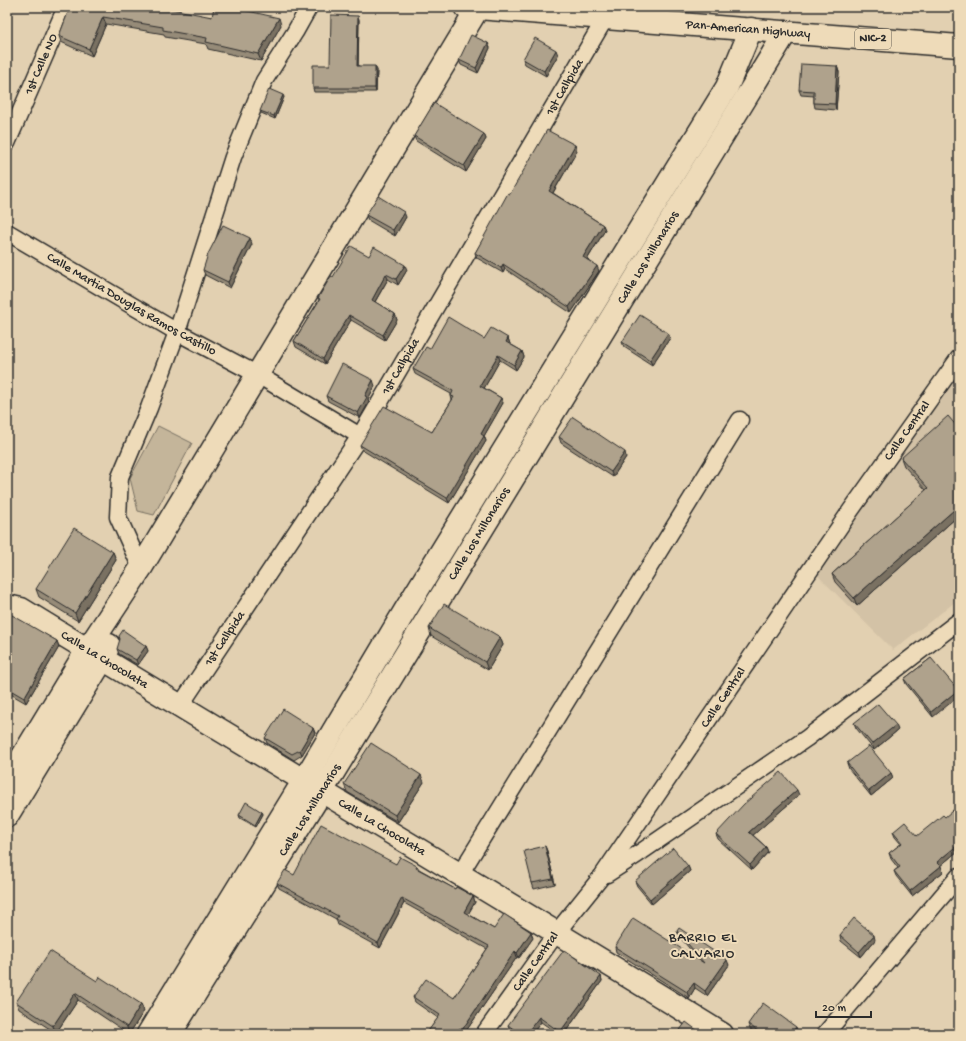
<svg xmlns="http://www.w3.org/2000/svg" width="966" height="1041" viewBox="0 0 966 1041" font-family="'Gochi Hand',sans-serif">
  <style>
    .built { fill: #d3c2a6 }
    .green { fill: #c4b59a; stroke: #787062 }
    .lines { fill: none; stroke-linecap: round; stroke-linejoin: round }
    .street-casing { stroke: #2b2b2b; stroke-width: 19 }
    .secondary-casing { stroke: #2b2b2b; stroke-width: 25 }
    .highway-casing { stroke: #2b2b2b; stroke-width: 25 }
    .street { stroke: #eedbb9; stroke-width: 16 }
    .secondary { stroke: #eedbb9; stroke-width: 22 }
    .highway { stroke: #eedbb9; stroke-width: 22 }
    .wall { fill: #968b78; stroke: #2b2b2b }
    .shaded-wall { fill: #7a7162; stroke: #2b2b2b }
    .building { fill: #afa28c; stroke: #2b2b2b }
    .labels { text-anchor: middle; dominant-baseline: central; stroke-width: 4; stroke-linejoin: round; paint-order: stroke }
    .shield { fill: #eedbb9; stroke: #666056; stroke-width: 1 }
    .shield-label { font-size: 12px; font-weight: bold; fill: #2b2b2b }
    .street-label { font-size: 13px; fill: #2b2b2b; stroke: #eedbb9 }
    .neighbourhood-label { font-size: 14px; letter-spacing: 1px; fill: #2b2b2b; stroke: #eedbb9 }
  </style>
  <rect width="100%" height="100%" fill="#e2d0b1"/>
  <filter id="ink" filterUnits="userSpaceOnUse"><feTurbulence type="fractalNoise" baseFrequency=".025" numOctaves="2"/><feDisplacementMap in="SourceGraphic" scale="8" xChannelSelector="R" yChannelSelector="G"/><feConvolveMatrix kernelMatrix="1 2 1 2 8 2 1 2 1" color-interpolation-filters="sRGB"/></filter>
  <g filter="url(#ink)">
    <path class="built" d="M959,366V599L893,650L815,573Z"/>
    <path class="green" d="M158,426L192,443L154,515L138,511L130,478Z"/>
    <g class="lines">
      <defs>
        <g id="street">
          <path id="s1" d="M7,143L66,7"/>
          <path id="s2" d="M7,232L177,332L258,375L360,436"/>
          <path d="M141,568L118,517L120,477L149,408L177,332L233,157L264,81L295,32L309,7"/>
          <path id="s3" d="M180,706L360,436L606,17"/>
          <path d="M460,874L740,420"/>
          <path d="M607,874L638,854L807,738L959,621"/>
          <path id="s4" d="M484,1034L557,932L602,876L851,510L959,358"/>
          <path d="M825,1034L959,876"/>
        </g>
        <g id="secondary">
          <path id="s5" d="M7,606L21,609C254,752 489,890 722,1034"/>
          <path d="M7,782L87,650L141,568L478,8"/>
          <path d="M7,816L103,659L109,645"/>
          <path d="M148,1034L304,780L406,609L727,87L751,29"/>
          <path id="s6" d="M170,1034L322,791L786,32"/>
        </g>
        <g id="highway">
          <path id="s7" d="M465,7L959,46"/>
        </g>
      </defs>
      <use href="#street" class="street-casing"/>
      <use href="#secondary" class="secondary-casing"/>
      <use href="#highway" class="highway-casing"/>
      <use href="#street" class="street"/>
      <use href="#secondary" class="secondary"/>
      <use href="#highway" class="highway"/>
    </g>
    <path class="wall" d="M70,7L212,17L281,25L261,61L208,49L206,44L165,37L164,34L106,24L92,56L61,42L59,36Z
      M358,16L359,20L358,66L377,70L376,92H314L313,88L330,65Z
      M488,43L490,48L478,73L461,65L459,60Z
      M558,55L546,76L525,64L523,59Z
      M837,66L839,72L836,110L815,108L814,103V96L801,95L799,90Z
      M284,97L275,119L261,113L260,111Z
      M484,134L486,139L466,172L416,141L414,136Z
      M575,145L577,151L553,193L603,225L605,230L587,260L599,271L571,313L505,269L503,273L477,258L475,253L510,194Z
      M366,215L406,217L395,236L368,220Z
      M252,244L230,288L205,275L203,270Z
      M407,270L398,285L388,279L375,302L395,314L397,320L385,340L351,320L325,364L296,347L294,341L319,300L318,298L333,277Z
      M508,338L510,344L522,351L524,357L516,370L500,360L484,388L501,398L503,403L484,436L486,441L449,503L362,450L360,445L432,432L452,400L451,396V394L415,374L413,369L430,349L484,339Z
      M670,338L652,365L624,347L622,342Z
      M375,386L368,399L369,402L360,418L328,401L326,396Z
      M959,429V518L958,516L857,606L835,582L832,574L926,490L904,466L901,458Z
      M559,437L626,457L613,477L561,443Z
      M113,552L116,560L78,621L39,597L36,589Z
      M7,614L57,641L59,647L26,703L7,692Z
      M429,628L500,637L503,645L488,670L431,636Z
      M146,646L148,651L138,665L119,654L117,649Z
      M931,658L933,717L906,684L904,679Z
      M854,723L898,730L874,750L856,728Z
      M313,728L315,733L302,755L294,760L267,743L265,738Z
      M847,763L891,773L893,778L871,796L849,769Z
      M424,782L398,822L347,792L344,784Z
      M799,795L753,835L766,847L768,852L752,870L718,839L716,834Z
      M262,812L263,814L256,827L240,818L239,815Z
      M893,832L917,836L959,850L940,866L943,872L912,896L896,876L894,871L898,868L891,859L889,853L901,844L895,837Z
      M545,846L547,851L555,884L534,889L532,883Z
      M396,864L417,866L419,869L455,889L473,896L475,902L468,914L494,929L533,938L519,958L517,957L464,1034H426L438,1018L415,1002L413,997L454,998L487,949L404,903L380,948L338,925L336,919L279,888L277,883L294,875Z
      M688,866L690,871L652,904L637,886L635,881Z
      M677,931L729,965L707,996L695,988L689,998L616,952L615,947L699,960L679,936Z
      M840,935L875,940L861,957L841,941Z
      M601,976L602,981L564,1034H558L541,1022L532,1034H514L510,1031L508,1025Z
      M97,981L141,1004L144,1011L129,1034L78,1000L56,1033L19,1009L16,1002Z
      M748,1024L798,1032L797,1034H757L750,1029Z"/>
    <path class="shaded-wall" d="M358,16L359,20L358,70L357,66Z
      M103,17L106,24L92,56L89,49Z
      M279,18L281,25L261,61L258,54Z
      M488,43L490,48L478,73L476,68Z
      M556,50L558,55L546,76L544,71Z
      M375,66L377,70L376,92L375,88Z
      M837,66L839,72L836,110L835,104Z
      M283,95L284,97L275,119L274,116Z
      M484,134L486,139L466,172L464,166Z
      M575,145L577,151L551,196L549,191Z
      M404,212L406,217L395,236L393,230Z
      M603,225L605,230L585,263L583,257Z
      M250,238L252,244L230,288L228,282Z
      M503,264L505,269L503,273L501,268Z
      M405,265L407,270L398,285L396,279Z
      M597,266L599,271L571,313L569,307Z
      M386,274L388,279L373,305L372,300Z
      M395,314L397,320L385,340L383,335Z
      M349,315L351,320L325,364L323,359Z
      M668,333L670,338L652,365L650,360Z
      M508,338L510,344L508,347L506,342Z
      M522,351L524,357L516,370L514,365Z
      M498,355L500,360L482,392L480,386Z
      M373,380L375,386L368,399L369,402L360,418L358,413L365,396Z
      M501,398L503,403L484,436L486,441L449,503L447,498L481,434Z
      M625,452L626,457L613,477L611,472Z
      M955,509L958,516L857,606L854,598Z
      M113,552L116,560L78,621L75,613Z
      M500,637L503,645L488,670L485,662Z
      M57,641L59,647L26,703L24,698Z
      M146,646L148,651L138,665L136,660Z
      M958,690L959,694V696L933,717L931,712Z
      M896,725L898,730L874,750L872,744Z
      M313,728L315,733L302,755L300,750Z
      M891,773L893,778L871,796L869,791Z
      M421,775L424,782L398,822L395,815Z
      M797,790L799,795L751,837L749,832Z
      M262,812L263,814L256,827L255,825Z
      M959,844V850L939,867L937,862Z
      M545,846L547,851L555,884L553,879Z
      M766,847L768,852L752,870L750,865Z
      M688,866L690,871L652,904L650,899Z
      M941,866L943,872L912,896L910,891Z
      M473,896L475,902L466,918L464,912Z
      M402,898L404,903L380,948L378,943Z
      M531,932L533,938L519,958L517,953Z
      M874,935L875,940L861,957L859,952Z
      M515,951L517,957L464,1034H463L462,1030Z
      M727,960L729,965L707,996L705,991Z
      M601,976L602,981L564,1034H561L560,1032Z
      M694,983L695,988L689,998L687,992Z
      M75,993L78,1000L56,1033L53,1026Z
      M141,1004L144,1011L129,1034L127,1027Z
      M539,1017L541,1022L532,1034H526Z
      M796,1027L798,1032L797,1034H791Z
      M460,1028L461,1034H456Z"/>
    <path class="building" d="M70,7H162L212,17L214,7H230L279,18L258,54L206,42L207,38L163,30V27L103,17L89,49L59,36Z
      M331,15L358,16L357,66H375V88H313V65H330Z
      M471,35L488,43L476,68L459,60Z
      M535,38L556,50L544,71L523,59Z
      M801,64L837,66L835,104L814,103V91L799,90Z
      M269,89L283,95L274,116L260,111Z
      M434,103L484,134L464,166L414,136Z
      M547,130L575,145L549,191L603,225L583,257L597,266L569,307L503,264L501,268L475,253L508,193L510,194Z
      M378,196L404,212L393,230L366,215Z
      M223,225L250,238L228,282L203,270L208,254Z
      M351,246L369,256L374,247L405,265L396,279L386,274L372,300L395,314L383,335L349,315L323,359L294,341L320,299L318,298L331,276L333,277Z
      M640,315L668,333L650,360L622,342Z
      M448,317L484,339L491,328L508,338L506,342L522,351L514,365L498,355L480,386L501,398L481,434L484,436L447,498L360,445L384,406L432,432L454,397L451,396L453,391L413,369L426,347L430,349Z
      M342,364L373,380L365,396L367,397L358,413L326,396Z
      M948,416L959,429V513L955,509L854,598L832,574L928,488L901,458Z
      M573,417L625,452L611,472L559,437Z
      M74,528L113,552L75,613L36,589Z
      M444,604L500,637L485,662L429,628Z
      M7,614L12,615L57,641L24,698L7,688V652L9,649L7,647Z
      M123,630L146,646L136,660L117,649L120,639L119,636Z
      M931,658L958,690L931,712L904,679Z
      M878,704L896,725L872,744L854,723Z
      M283,709L313,728L300,750L292,754L265,738Z
      M371,743L421,775L395,815L344,784Z
      M869,746L891,773L869,791L847,763Z
      M781,772L797,790L749,832L766,847L750,865L716,834L744,804Z
      M246,802L262,812L255,825L239,815Z
      M959,805V844L937,862L941,866L910,891L894,871L900,867L889,853L902,843L893,832L905,822L917,836L943,815L945,817Z
      M321,824L396,864L400,857L417,866L416,868L455,889L456,887L473,896L464,912L494,929L504,914L531,932L517,953L515,951L462,1030L460,1028L456,1034H426L440,1015L413,997L426,979L454,998L489,946L402,898L378,943L336,919L338,916L277,883L285,870L294,875Z
      M545,846L553,879L532,883L524,851Z
      M673,848L688,866L650,899L635,881Z
      M633,918L704,963L677,931L679,928L727,960L705,991L694,983L687,992L615,947Z
      M854,918L874,935L859,952L840,935Z
      M564,950L601,976L560,1032L539,1017L526,1034H520L508,1025Z
      M50,951L97,981L100,977L141,1004L127,1027L75,993L53,1026L16,1002Z
      M763,1003L796,1027L791,1034H762L748,1024Z
      M686,1022L702,1034H677Z"/>
  </g>
  <g class="labels">
    <rect class="shield" x="855" y="29" width="36" height="20" rx="3"/>
    <g class="shield-label">
      <text x="873" y="39">NIC-2</text>
    </g>
    <g class="street-label">
      <text stroke="none"><textPath href="#s7" startOffset="284">Pan-American Highway</textPath></text>
      <text stroke="none"><textPath href="#s1" startOffset="86">1st Calle NO</textPath></text>
      <text stroke="none"><textPath href="#s3" startOffset="729">1st Callpida</textPath></text>
      <text stroke="none"><textPath href="#s6" startOffset="912">Calle Los Millonarios</textPath></text>
      <text stroke="none"><textPath href="#s2" startOffset="144">Calle Martia Douglas Ramos Castillo</textPath></text>
      <text stroke="none"><textPath href="#s3" startOffset="405">1st Callpida</textPath></text>
      <text stroke="none"><textPath href="#s4" startOffset="737">Calle Central</textPath></text>
      <text stroke="none"><textPath href="#s6" startOffset="588">Calle Los Millonarios</textPath></text>
      <text stroke="none"><textPath href="#s3" startOffset="81">1st Callpida</textPath></text>
      <text stroke="none"><textPath href="#s5" startOffset="112">Calle La Chocolata</textPath></text>
      <text stroke="none"><textPath href="#s4" startOffset="413">Calle Central</textPath></text>
      <text stroke="none"><textPath href="#s6" startOffset="264">Calle Los Millonarios</textPath></text>
      <text stroke="none"><textPath href="#s5" startOffset="436">Calle La Chocolata</textPath></text>
      <text stroke="none"><textPath href="#s4" startOffset="89">Calle Central</textPath></text>
    </g>
    <g class="neighbourhood-label">
      <text x="703" y="938">BARRIO EL<tspan x="703" dy="16">CALVARIO</tspan></text>
    </g>
  </g>
  <rect width="966" height="1041" fill="none" stroke="#eedbb9" stroke-width="24"/>
  <rect x="12" y="12" width="942" height="1017" fill="none" stroke="#2b2b2b" stroke-width="1.5" filter="url(#ink)"/>
  <path d="M816 1011v6h55v-6" fill="none" stroke="#2b2b2b" stroke-width="2"/>
  <text x="822" y="1011" font-size="12" fill="#2b2b2b" stroke="#eedbb9" stroke-width="3" paint-order="stroke">20 m</text>
</svg>
